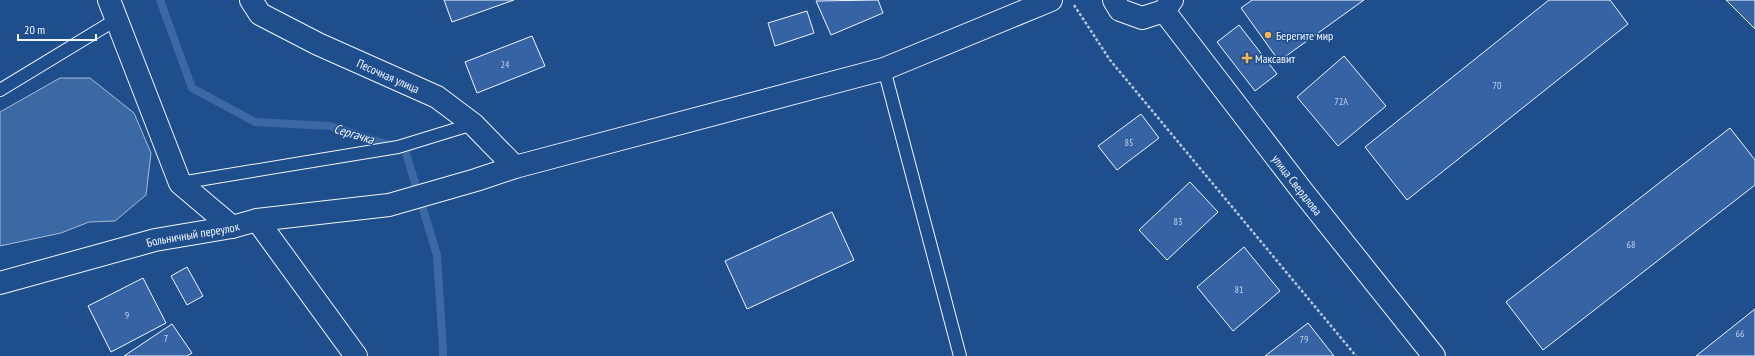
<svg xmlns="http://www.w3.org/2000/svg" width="1755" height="356" viewBox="0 0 1755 356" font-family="'PT Sans Narrow',sans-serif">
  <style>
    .water { fill: #3b69a3; stroke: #a8bbd7 }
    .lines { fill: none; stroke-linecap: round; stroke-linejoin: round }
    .stream { stroke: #3b69a3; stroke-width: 8 }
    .building { fill: #3563a3; stroke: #f2f6ff }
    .service-casing { stroke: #f2f6ff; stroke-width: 14 }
    .minor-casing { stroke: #f2f6ff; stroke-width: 24 }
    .tertiary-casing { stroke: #f2f6ff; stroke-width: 24 }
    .path { stroke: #b3c4dc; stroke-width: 2.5; stroke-dasharray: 3 2; stroke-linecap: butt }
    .service { stroke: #1f4e8c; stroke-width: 12 }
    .minor { stroke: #1f4e8c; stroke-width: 22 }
    .tertiary { stroke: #1f4e8c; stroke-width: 22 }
    .poi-dot { fill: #ffb74d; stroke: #1f4e8c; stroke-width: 1.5 }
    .labels { text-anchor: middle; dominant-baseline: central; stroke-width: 3; stroke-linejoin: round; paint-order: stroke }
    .number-label { font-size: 10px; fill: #c3d1e8 }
    .poi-label { font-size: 12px; fill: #f2f6ff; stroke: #1f4e8c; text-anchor: start }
    .street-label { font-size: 12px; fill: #f2f6ff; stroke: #1f4e8c }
    .water-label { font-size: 13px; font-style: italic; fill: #f2f6ff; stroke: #1f4e8c }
  </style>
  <rect width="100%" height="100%" fill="#1f4e8c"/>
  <path class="water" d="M60,78H90L134,113L151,153L146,195L115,221L89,222L61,233L0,246V112Z"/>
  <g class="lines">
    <path class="stream" d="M160,0L192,88L255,122L330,126L405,150L437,255L443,348V356"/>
  </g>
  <path class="building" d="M444,0H514L452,22Z
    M878,0L883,13L831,35L816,1Z
    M1252,0H1364L1279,61L1241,8Z
    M1549,0H1610L1628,24L1407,200L1365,147Z
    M1726,0H1755V29Z
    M807,11L814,33L775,46L768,23Z
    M1239,25L1277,74L1255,91L1217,42Z
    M532,36L545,66L477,93L465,62Z
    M1344,56L1386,106L1338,146L1297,97Z
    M1141,114L1159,138L1117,170L1098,146Z
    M1730,128L1755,160V185L1543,350L1506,302Z
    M1190,182L1218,212L1167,260L1139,230Z
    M832,212L854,260L747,309L725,261Z
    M1244,247L1280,291L1233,331L1197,287Z
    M187,267L203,296L187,305L171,276Z
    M143,278L166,323L111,352L88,306Z
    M1755,309V356H1696Z
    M1308,323L1334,356H1265Z
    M172,324L192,353L187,356H124Z"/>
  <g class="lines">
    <defs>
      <path id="service" d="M884,69L960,356
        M0,90L117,19
        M180,183L398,147L473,124"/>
      <g id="minor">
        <path d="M109,0L180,183L232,227"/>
        <path id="s1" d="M251,0L260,14L318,44L437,97L473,124L515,167"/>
        <path d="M257,220L356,356"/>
        <path id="s2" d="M0,283L155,240L232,227L257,220L389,205L476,180L515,167L884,69L1051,0"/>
      </g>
      <g id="tertiary">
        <path d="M1114,0L1120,10L1142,18L1164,11L1172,0"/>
        <path id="s3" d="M1164,11L1303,192L1434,356"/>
      </g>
    </defs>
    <use href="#service" class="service-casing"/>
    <use href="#minor" class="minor-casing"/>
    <use href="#tertiary" class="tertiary-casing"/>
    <path class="path" d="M1074,5L1110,60L1356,356"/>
    <use href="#service" class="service"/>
    <use href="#minor" class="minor"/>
    <use href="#tertiary" class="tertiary"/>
  </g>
  <g class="poi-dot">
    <circle cx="1268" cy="35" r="4"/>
    <path d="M1245 52h4v4h4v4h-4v4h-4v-4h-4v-4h4z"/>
  </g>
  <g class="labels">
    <g class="number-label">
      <text x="505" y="64">24</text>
      <text x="1497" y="85">70</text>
      <text x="1341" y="101">72А</text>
      <text x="1129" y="142">85</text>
      <text x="1178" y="221">83</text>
      <text x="1631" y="244">68</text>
      <text x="1239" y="289">81</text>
      <text x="127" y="315">9</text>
      <text x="1740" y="333">66</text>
      <text x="166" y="338">7</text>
      <text x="1304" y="339">79</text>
    </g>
    <g class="poi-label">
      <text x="1276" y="35">Берегите мир</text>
      <text x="1255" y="58">Максавит</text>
    </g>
    <g class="street-label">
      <text stroke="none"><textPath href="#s1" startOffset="159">Песочная улица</textPath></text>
      <text stroke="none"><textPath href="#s3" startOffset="219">улица Свердлова</textPath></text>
      <text stroke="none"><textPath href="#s2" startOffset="199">Больничный переулок</textPath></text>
    </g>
    <g class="water-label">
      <text transform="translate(354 134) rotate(17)">Сергачка</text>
    </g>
  </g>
  <path d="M18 34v6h78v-6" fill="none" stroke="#f2f6ff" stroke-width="2"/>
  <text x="24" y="34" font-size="12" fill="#f2f6ff" stroke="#1f4e8c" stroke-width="3" paint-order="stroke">20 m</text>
</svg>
